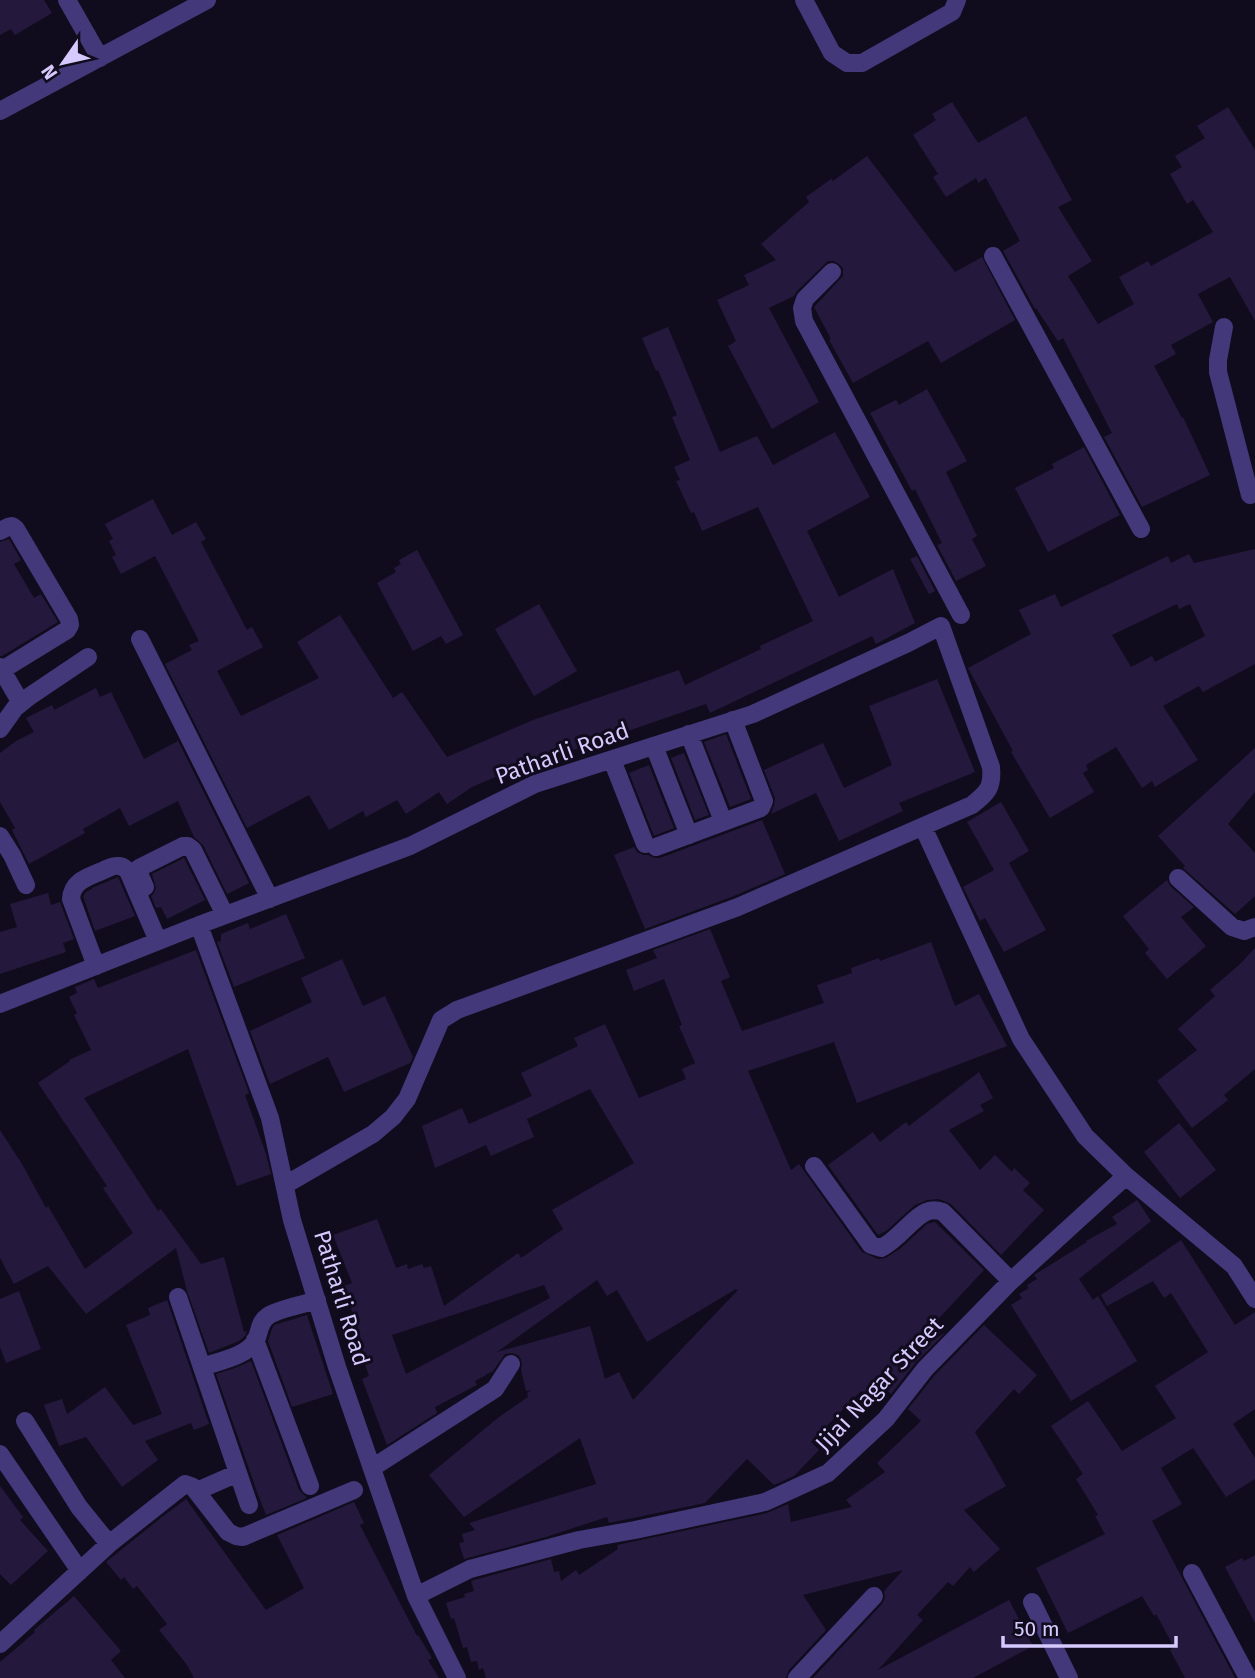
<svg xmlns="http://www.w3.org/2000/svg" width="1255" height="1678" viewBox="0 0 1255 1678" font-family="'Fira Sans',sans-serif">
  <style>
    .building { fill: #24183d; fill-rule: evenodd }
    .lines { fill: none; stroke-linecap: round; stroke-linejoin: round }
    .minor { stroke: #43387a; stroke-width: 18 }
    .labels { text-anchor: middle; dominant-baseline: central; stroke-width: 6; stroke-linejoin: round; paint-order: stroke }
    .street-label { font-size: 23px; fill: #d5c9fe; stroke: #110c1d }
  </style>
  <rect width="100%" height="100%" fill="#110c1d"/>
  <path class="building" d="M0,0H44L52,13L15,35L11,29L0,35Z
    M952,102L978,143L1026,116L1072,200L1058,207L1092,261L1068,276L1098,324L1134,304L1119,277L1148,261L1151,266L1213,232L1193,200L1187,204L1170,174L1182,167L1175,156L1205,138L1197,126L1228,107L1255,150V321L1230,277L1198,294L1213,322L1171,345L1176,354L1154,366L1182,418L1183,417L1210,475L1142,507L1104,437L1112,433L1063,338L1058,341L1036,308L1035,309L1003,251L1020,241L986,178L978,183L976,178L946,197L933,177L938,174L913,135L936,120L932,114Z
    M867,156L955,272L982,257L1015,320L941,363L928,341L853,383L829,340L831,339L814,307L843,276V268L839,264L834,261H828L797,291L794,296L769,308L819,402L772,429L728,346L736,341L717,300L749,285L744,275L776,260L761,244L809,202L806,197L831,179L833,181Z
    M668,327L720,452L757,436L773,465L835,432L870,497L807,531L839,597L893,569L915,623L876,644L872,636L710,713L706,704L567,752L565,747L472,787L447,804L439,792L406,814L397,800L366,817L363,811L329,830L309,795L247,828L165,664L192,650L189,645L199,641L155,556L121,574L112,557L116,555L109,541L113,539L105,524L153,499L172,535L196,522L206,539L201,542L247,630L252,627L263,647L217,671L241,716L319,678L297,642L340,615L393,698L402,692L447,757L533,720L679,670L685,685L761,649L760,646L813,621L758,507L702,531L694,512L691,513L676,481L680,480L674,467L690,460L672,417L677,415L658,370L656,371L642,338Z
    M927,389L967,461L946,472L977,536L972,539L986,566L956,581L937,545L942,543L915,489L912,491L870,413L896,400L899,405Z
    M1084,447L1120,515L1048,552L1015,488L1054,468L1052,464Z
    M9,539L21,560L14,564L34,598L41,594L58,622L2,656H0V542Z
    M1255,549V664L1203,692L1199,686L1163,706L1198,760L1155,787L1152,781L1142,788L1116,747L1086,765L1088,770L1083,773L1094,792L1050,818L1011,752L1013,751L968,668L1031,634L1019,610L1055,594L1061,607L1168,556L1171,563L1189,554L1194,563ZM1177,604L1179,609L1190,604L1205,636L1155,662L1152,656L1131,667L1112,635Z
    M417,550L463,635L446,644L441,636L413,651L377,583L396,572L394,568L401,564L399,560Z
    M917,556L935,591L929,594L910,559Z
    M539,604L577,671L534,696L495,629Z
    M937,679L975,772L899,803L903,811L839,841L816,793L771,814L774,805L775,798L764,770L823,743L844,788L892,765L869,706Z
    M96,688L100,697L111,692L144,759L178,741L249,883L227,894L203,845L194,837L178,801L129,826L120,808L83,829L85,833L29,864L12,830L15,828L0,802V753L16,741L34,732L26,718L52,705L54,710Z
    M726,734L751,799L730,807L704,742Z
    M1255,748V792L1228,824L1255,853V896L1235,914L1183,868L1185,866L1158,836Z
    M684,753L709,815L695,820L671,758Z
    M649,765L674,828L654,836L629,773Z
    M1001,802L1029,851L1009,863L1046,930L1004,952L985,918L980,921L963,887L994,870L967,822Z
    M762,820L785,874L734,896L645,929L614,855L634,847L637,852L643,855H648L655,858H660Z
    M184,858L205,900L167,919L161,907L156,908L151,896L154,893L156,888L152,874Z
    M118,877L135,916L95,931L83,896L86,892L92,889V888Z
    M1167,880L1170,886L1194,907L1181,917L1206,946L1167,979L1145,953L1149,949L1123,916Z
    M48,893L51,905L60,902L74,939L63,943L66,952L0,974V932L17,927L10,904Z
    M286,914L305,958L234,987L217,942L221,941V934L248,923L250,929Z
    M710,929L730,977L721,981L742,1031L824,1003L817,985L852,973L851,968L879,958L880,961L931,942L955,1006L979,994L1007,1046L857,1103L834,1042L748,1071L791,1170L799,1164L862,1252L878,1259L886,1258L901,1248L927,1224L935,1222L984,1270L915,1344L919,1349L946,1332L916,1362L891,1394L886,1389L873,1404L861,1391L811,1442L819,1450L794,1476L774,1485L747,1459L705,1503L609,1523L607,1517L546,1537L464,1559L459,1543L464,1542L462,1534L475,1530L469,1523L596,1484L580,1438L464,1517L429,1475L499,1417L528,1397L527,1393L531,1390L526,1391L521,1370L522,1365L521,1359L518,1355L512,1353L505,1354L493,1371L475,1381L477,1385L435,1407L437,1413L387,1445L362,1379L369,1376L357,1340L361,1339L344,1286L352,1283L333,1235L377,1219L396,1268L407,1264L408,1269L422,1264L424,1268L431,1266L444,1306L518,1253L521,1258L563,1229L552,1210L634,1163L590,1089L527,1119L534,1137L491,1156L486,1145L435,1168L422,1126L462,1108L469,1124L532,1096L521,1073L578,1046L574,1038L605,1024L639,1098L686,1079L682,1069L695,1063L679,1026L682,1025L664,979L634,991L626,970L657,958L653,950ZM597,1280L607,1296L617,1290L647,1342L736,1289L738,1290L633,1400L619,1372L605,1379L590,1326L497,1352ZM544,1285L550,1298L406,1374L392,1335Z
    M1255,948V1069L1224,1095L1228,1100L1192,1128L1157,1081L1197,1050L1178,1029L1215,996L1210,990L1239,965Z
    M196,950L249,1093L245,1095L266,1154L271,1174L237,1186L188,1049L84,1098L158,1211L161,1209L201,1264L224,1257L244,1332L247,1331L245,1336L239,1341L209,1353L187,1291L176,1248L86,1314L48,1266L14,1284L0,1258V1130L22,1164L46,1208L48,1206L85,1269L133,1233L103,1188L107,1186L38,1083L70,1061L69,1060L91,1050L74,1015L77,1013L69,997L77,993L75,987L94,979L98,988Z
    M342,959L363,1006L385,996L413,1057L410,1063L344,1092L328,1057L270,1084L250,1031L312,1002L301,978Z
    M979,1072L993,1098L980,1105L984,1111L949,1130L980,1170L995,1155L1012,1172L1014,1168L1030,1183L1023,1190L1044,1210L1001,1255L951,1204L939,1199L927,1200L915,1205L886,1231L878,1235L828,1165L873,1132L880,1142L906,1122L909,1126Z
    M1179,1123L1216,1170L1180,1198L1144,1152Z
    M1137,1200L1151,1221L1079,1279L1093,1300L1098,1296L1137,1361L1071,1401L1011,1305L1022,1298L1019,1294L1029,1288L1027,1285L1037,1279L1034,1275L1087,1242L1086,1241L1117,1224L1112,1217Z
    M1181,1240L1235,1325L1255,1312V1409L1233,1424L1255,1458V1479L1226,1497L1193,1448L1161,1468L1182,1504L1152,1521L1235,1678H1185L1170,1650L1174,1647L1156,1614L1154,1616L1142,1596L1068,1633L1036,1568L1105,1534L1095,1516L1098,1515L1076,1479L1083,1474L1051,1426L1088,1401L1122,1451L1176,1418L1155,1386L1208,1352L1171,1293L1164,1298L1153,1281L1107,1306L1101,1295Z
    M19,1291L41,1349L6,1363L0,1347V1299Z
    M167,1300L209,1424L194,1430L191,1423L145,1441L158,1460L122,1487L86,1437L59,1446L44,1405L62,1399L67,1414L105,1387L133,1425L162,1414L126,1325L150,1315L148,1308Z
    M307,1315L333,1394L292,1407L268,1341L272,1329L274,1325Z
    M984,1325L1037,1375L1019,1394L1014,1389L975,1432L1006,1486L964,1510L1000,1549L974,1572L970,1567L953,1586L948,1582L917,1615L923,1620L878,1670L1009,1600L1033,1646L973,1678H813L882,1604L885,1598L884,1591L903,1570L803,1595L826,1630L789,1670L786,1678H486L483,1668L479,1670L477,1661L471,1662L467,1647L463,1648L454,1618L451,1619L446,1603L465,1597L464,1594L474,1591L471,1581L474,1580L551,1559L554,1572L559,1571L561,1581L576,1570L579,1575L618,1549L617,1545L767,1513L788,1504L791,1522L852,1507L846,1500L885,1472L877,1463L921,1421L908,1409L934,1376Z
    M251,1361L299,1490L307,1498L266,1515L257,1492L216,1374L235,1368Z
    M0,1486L23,1517L20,1520L48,1551L11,1585L0,1574Z
    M186,1499L266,1610L304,1588L277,1535L354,1502L364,1523L360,1525L417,1636L418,1635L432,1658L428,1660L439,1678H194L187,1665L159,1630L167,1624L137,1586L133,1589L124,1577L121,1580L106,1562L162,1517Z
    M1255,1555V1623L1225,1567L1242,1558L1244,1561Z
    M74,1596L121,1651L111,1660L125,1678H0V1662L35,1632L34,1630Z"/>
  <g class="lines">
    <path class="minor" d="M67,0L100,58
      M804,0L832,53L847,63H862L952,12L957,0
      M0,111L207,0
      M993,256L1141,529
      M832,272L805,299L802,308L804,321L961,615
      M1224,327L1218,360V372L1250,495
      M0,531L8,527L12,526L16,529L69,619L70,625L67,630L2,670
      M140,639L270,899
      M0,667L21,703
      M0,729L15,708L30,696L88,657
      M689,734L723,821
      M654,746L689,835
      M612,760L645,844
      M923,827L1021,1039L1085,1136L1126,1176L1234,1266L1255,1299
      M0,836L12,855L26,885
      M656,847L761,808L764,801L733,720
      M1178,878L1232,927L1244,931L1255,927
      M145,887L138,871L139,868L183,846H188L193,850L225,915
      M199,925L270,1118L292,1220L337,1367L416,1596L457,1678
      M96,966L71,899C72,881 88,877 102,871C107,869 113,865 118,866C124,866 124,868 128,871L158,941
      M0,1004L199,925L410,846L535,784L753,714L908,643L941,626L991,767C993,788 987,793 972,805L738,907L457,1010L441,1020L407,1099L393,1117L373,1134L285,1185
      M814,1166L871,1245L881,1248C898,1240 912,1218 926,1212C932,1209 937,1210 943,1212L1011,1281
      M178,1297L249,1505
      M255,1340L310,1486
      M202,1367C219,1361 246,1357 256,1340C260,1331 259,1322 268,1316C280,1308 303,1305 317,1300
      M25,1421L79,1507L109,1544
      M0,1454L80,1571
      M372,1468L495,1389L511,1364
      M197,1491L238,1473
      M1192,1573L1248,1678
      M416,1596L470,1569L579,1540L635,1530L765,1502L828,1473L886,1419L925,1369L1011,1281L1126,1176
      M1032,1602L1069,1678
      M0,1644L109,1544L185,1484L193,1487L228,1532L236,1536L243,1537L354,1490
      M797,1678L874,1596"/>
  </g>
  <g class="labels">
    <g class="street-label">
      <text transform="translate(562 753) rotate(-20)">Patharli Road</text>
      <text transform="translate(342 1298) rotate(73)">Patharli Road</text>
      <text transform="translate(879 1384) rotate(-47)">Jijai Nagar Street</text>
    </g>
  </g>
  <g transform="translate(63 63) rotate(236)" stroke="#110c1d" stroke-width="5" paint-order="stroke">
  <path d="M0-5L12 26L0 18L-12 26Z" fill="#d5c9fe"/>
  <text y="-10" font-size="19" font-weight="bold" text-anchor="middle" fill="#d5c9fe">N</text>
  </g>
  <path d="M1003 1636v10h173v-10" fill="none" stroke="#d5c9fe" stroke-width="3.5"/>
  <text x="1014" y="1636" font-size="21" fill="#d5c9fe" stroke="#110c1d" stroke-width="5" paint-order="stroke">50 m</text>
</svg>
